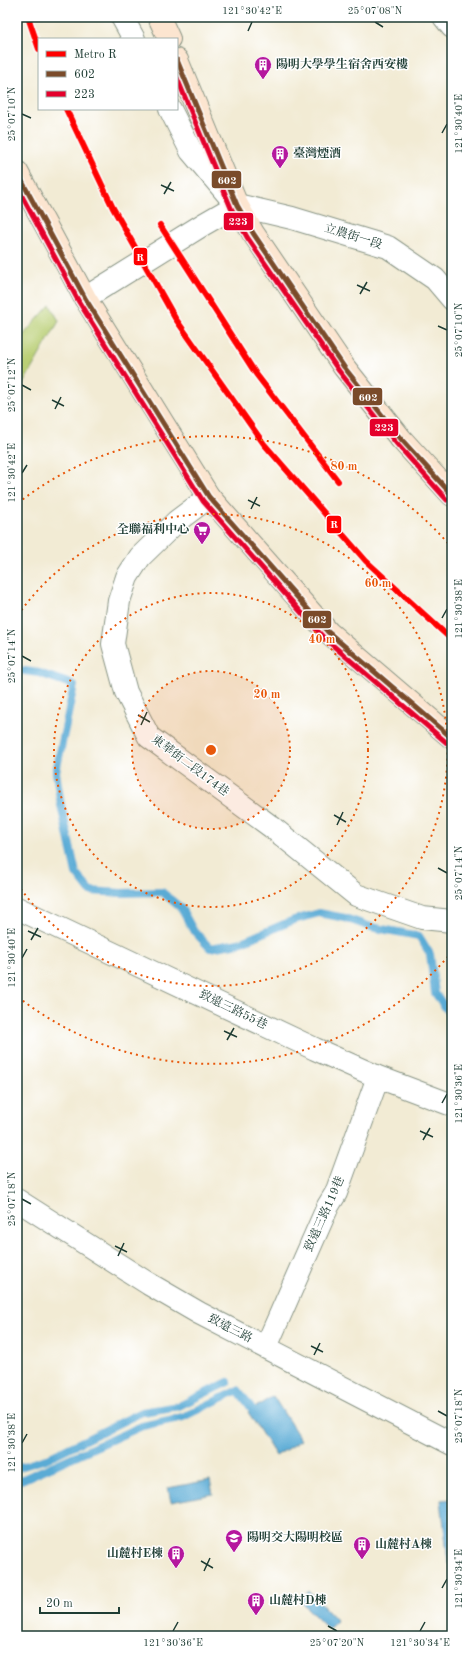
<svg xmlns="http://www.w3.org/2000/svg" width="469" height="1653" viewBox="0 0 469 1653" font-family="'Old Standard TT','Noto Serif TC',serif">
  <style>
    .green { fill: #b9cf74; stroke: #6c8654 }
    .water { fill: #5aabd5; stroke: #3c7484 }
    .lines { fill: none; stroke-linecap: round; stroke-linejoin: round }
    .stream { stroke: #5aabd5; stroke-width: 8 }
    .street-casing { stroke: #889484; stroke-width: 24 }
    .secondary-casing { stroke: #889484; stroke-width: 24 }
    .street { stroke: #fff; stroke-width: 22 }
    .secondary { stroke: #fce5d0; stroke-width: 22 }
    .bus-1-casing { stroke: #fff; stroke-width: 8 }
    .bus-2-casing { stroke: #fff; stroke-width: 8 }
    .bus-1 { stroke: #7a4b2a; stroke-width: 5 }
    .bus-2 { stroke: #e4002b; stroke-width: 5 }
    .metro-1-casing { stroke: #fff; stroke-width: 9 }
    .metro-1 { stroke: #f00; stroke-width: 6 }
    .ticks { fill: none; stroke: #1f3d34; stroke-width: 1.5 }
    .ring { fill: none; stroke: #e8590c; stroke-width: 2; stroke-dasharray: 2 4 }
    .labels { text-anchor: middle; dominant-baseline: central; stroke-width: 3; stroke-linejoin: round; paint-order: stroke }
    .poi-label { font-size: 12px; font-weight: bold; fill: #1f3d34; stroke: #fff; text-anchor: start }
    .street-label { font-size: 12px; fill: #1f3d34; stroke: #fff }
    .centre { fill: #e8590c; stroke: #fff; stroke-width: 2 }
    .ring-label { font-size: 12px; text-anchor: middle; font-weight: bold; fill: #e8590c; stroke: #fff; stroke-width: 3; stroke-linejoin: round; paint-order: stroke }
    .line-badge { stroke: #fff; stroke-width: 1.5 }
    .badge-label { font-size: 11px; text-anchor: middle; font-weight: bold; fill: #fff }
    .neatline { fill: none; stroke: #1f3d34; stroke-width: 1.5 }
    .ticks-label { font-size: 10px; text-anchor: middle; fill: #1f3d34 }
  </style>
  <rect width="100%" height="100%" fill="#fff"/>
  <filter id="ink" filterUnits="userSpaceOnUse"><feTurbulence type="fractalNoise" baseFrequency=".025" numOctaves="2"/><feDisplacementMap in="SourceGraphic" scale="8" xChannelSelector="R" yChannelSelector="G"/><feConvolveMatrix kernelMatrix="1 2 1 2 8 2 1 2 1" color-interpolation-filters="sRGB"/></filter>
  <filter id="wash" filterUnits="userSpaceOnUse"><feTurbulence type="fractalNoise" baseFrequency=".012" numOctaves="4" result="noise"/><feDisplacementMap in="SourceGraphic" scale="16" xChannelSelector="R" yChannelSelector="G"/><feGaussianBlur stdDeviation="0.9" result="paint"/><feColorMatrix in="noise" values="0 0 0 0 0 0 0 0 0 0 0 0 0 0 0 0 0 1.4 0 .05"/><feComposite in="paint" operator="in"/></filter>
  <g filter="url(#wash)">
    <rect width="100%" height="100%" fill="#f2ebd4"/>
    <path class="green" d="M50,305L59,321L17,394V342Z"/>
    <path class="water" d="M273,1396L301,1440L276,1456L248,1412Z
      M210,1480L213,1494L171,1502L168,1488Z
      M452,1499V1563H448L441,1500Z
      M309,1591L337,1621L328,1629L299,1600Z"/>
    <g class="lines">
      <path class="stream" d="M17,670L39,673L74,685L56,772L61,805L76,873L90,891L121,893L162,892L181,908L193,930L210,948L239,943L294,920L319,913L345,918L371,927L419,936L430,954L435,993L452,1017
        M17,1466L20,1467L46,1459L142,1412L179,1406L228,1382
        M17,1479L21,1480L142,1426L183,1417L238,1390L253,1410"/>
    </g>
  </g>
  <g filter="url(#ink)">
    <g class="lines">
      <defs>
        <path id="street" d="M122,17L134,39
          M444,17L452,27
          M170,109L191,151L234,202
          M237,205L292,218L388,247L435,279L452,299
          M85,298L204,224L237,205
          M209,497L177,521L140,557L127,577L119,601L113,644L126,692L149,737L273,828L356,895L422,918L452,921
          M17,908L315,1049L378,1077L452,1105
          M17,1200L149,1284L199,1313L452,1444
          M266,1347L328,1206L336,1193L378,1077"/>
        <path id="secondary" d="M159,17L169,39
          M177,60L237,205L253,233L344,367L401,439L452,495
          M17,172L85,298L209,497L328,632L452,738"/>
      </defs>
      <use href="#street" class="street-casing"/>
      <use href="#secondary" class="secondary-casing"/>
      <use href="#street" class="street"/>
      <use href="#secondary" class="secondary"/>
      <defs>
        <path id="bus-1" d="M177,60L237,205L253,233L344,367L401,439L452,495
          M17,172L85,298L209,497L328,632L452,738"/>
        <path id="bus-2" d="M177,78L231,208L247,237L339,371L396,443L447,500
          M17,187L79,302L203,501L323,637L447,743"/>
      </defs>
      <use href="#bus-1" class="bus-1-casing"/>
      <use href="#bus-2" class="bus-2-casing"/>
      <use href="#bus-1" class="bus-1"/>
      <use href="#bus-2" class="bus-2"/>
      <defs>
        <path id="metro-1" d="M28,17L39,49
          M66,109L113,208L175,318L264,444L366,561L452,640
          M160,225L256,374L338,481"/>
      </defs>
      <use href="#metro-1" class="metro-1-casing"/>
      <use href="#metro-1" class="metro-1"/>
    </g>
  </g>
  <path class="ticks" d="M375,22L383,27M248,31L252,22M22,114L31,118M442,133L447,124M161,185L174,191M164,194L171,182M357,285L370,291M360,294L367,282M438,326L447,330M22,385L31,390M52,400L64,406M55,409L61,397M22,473L27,465M248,500L260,506M251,509L257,497M442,618L447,609M22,656L31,661M138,715L150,722M141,725L147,712M334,815L346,822M337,825L343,812M438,868L447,873M28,931L41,937M31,940L38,928M22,958L27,949M224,1031L237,1037M227,1040L234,1028M442,1103L447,1094M420,1131L433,1137M423,1140L430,1128M22,1199L31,1204M115,1246L127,1252M118,1256L124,1243M311,1346L323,1352M314,1355L320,1343M438,1411L447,1416M22,1443L27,1434M201,1561L213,1568M204,1571L210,1558M442,1588L447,1579M328,1626L337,1631M173,1631L178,1622M420,1631L425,1622"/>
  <circle cx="211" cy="750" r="79" fill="#e8590c" fill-opacity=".12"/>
  <g class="ring">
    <circle cx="211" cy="750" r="79"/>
    <circle cx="211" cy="750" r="157"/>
    <path d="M18 615A236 236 0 1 1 18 885"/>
    <path d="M452 952A314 314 0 0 1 18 997M18 503A314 314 0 0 1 452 548"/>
  </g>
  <defs>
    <symbol id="building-pin" viewBox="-11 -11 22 30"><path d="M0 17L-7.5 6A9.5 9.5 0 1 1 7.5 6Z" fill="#b5179e" stroke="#fff"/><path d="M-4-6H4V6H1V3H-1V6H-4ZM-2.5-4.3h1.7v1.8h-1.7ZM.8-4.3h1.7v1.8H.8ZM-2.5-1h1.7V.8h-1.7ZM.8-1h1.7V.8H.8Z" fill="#fff"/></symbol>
    <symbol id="supermarket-pin" viewBox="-11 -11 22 30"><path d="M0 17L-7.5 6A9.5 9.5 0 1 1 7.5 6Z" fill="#b5179e" stroke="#fff"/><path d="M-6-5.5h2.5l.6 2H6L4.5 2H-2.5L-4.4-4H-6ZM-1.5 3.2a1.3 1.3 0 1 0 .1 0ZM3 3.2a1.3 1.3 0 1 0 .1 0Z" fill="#fff"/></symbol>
    <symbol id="university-pin" viewBox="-11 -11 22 30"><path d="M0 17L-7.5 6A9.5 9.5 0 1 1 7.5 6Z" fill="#b5179e" stroke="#fff"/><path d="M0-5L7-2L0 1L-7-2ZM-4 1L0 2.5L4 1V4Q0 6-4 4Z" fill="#fff"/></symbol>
  </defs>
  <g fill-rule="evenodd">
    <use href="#building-pin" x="253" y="55" width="20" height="27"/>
    <use href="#building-pin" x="270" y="144" width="20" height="27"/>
    <use href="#supermarket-pin" x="192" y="520" width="20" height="27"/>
    <use href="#university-pin" x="224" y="1528" width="20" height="27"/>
    <use href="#building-pin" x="352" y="1535" width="20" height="27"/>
    <use href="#building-pin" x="166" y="1544" width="20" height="27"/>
    <use href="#building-pin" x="246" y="1591" width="20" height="27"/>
  </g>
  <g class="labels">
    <g class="poi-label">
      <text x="276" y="65">陽明大學學生宿舍西安樓</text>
      <text x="293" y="154">臺灣煙酒</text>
      <text x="189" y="530" text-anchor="end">全聯福利中心</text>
      <text x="247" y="1538">陽明交大陽明校區</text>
      <text x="375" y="1545">山麓村A棟</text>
      <text x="163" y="1554" text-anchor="end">山麓村E棟</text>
      <text x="269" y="1601">山麓村D棟</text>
    </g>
    <g class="street-label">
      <text transform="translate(353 237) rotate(17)">立農街一段</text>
      <text transform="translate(190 766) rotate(37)">東華街二段174巷</text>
      <text transform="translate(233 1010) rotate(26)">致遠三路55巷</text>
      <text transform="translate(325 1214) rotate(-66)">致遠三路119巷</text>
      <text transform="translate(230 1329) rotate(27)">致遠三路</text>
    </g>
  </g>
  <circle cx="211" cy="750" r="6" class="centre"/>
  <g class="ring-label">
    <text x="344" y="470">80 m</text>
    <text x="378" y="587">60 m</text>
    <text x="322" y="643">40 m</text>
    <text x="267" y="698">20 m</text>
  </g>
  <g class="line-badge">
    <rect x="211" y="170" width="31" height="19" rx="4" fill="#7a4b2a"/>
    <rect x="223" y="212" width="31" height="19" rx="4" fill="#e4002b"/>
    <rect x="133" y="247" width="15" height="19" rx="4" fill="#f00"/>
    <rect x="352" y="387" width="31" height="19" rx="4" fill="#7a4b2a"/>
    <rect x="369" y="418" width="30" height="19" rx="4" fill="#e4002b"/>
    <rect x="326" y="515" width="16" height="19" rx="4" fill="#f00"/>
    <rect x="302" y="610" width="30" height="19" rx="4" fill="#7a4b2a"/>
  </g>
  <g class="badge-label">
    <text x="227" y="184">602</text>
    <text x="238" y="225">223</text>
    <text x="140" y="261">R</text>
    <text x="368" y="401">602</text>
    <text x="384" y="431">223</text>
    <text x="334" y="528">R</text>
    <text x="317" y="623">602</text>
  </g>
  <rect width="469" height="1653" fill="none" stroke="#fff" stroke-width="44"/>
  <rect x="38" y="38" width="140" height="72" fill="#ffffff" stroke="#a5b1ae"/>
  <rect x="46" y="51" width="20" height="6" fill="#ff0000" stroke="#a5b1ae"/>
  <text x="74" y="58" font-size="12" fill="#1f3d34">Metro R</text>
  <rect x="46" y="71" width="20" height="6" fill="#7a4b2a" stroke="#a5b1ae"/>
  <text x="74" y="78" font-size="12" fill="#1f3d34">602</text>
  <rect x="46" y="91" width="20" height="6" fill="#e4002b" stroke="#a5b1ae"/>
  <text x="74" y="98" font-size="12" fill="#1f3d34">223</text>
  <path d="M40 1607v6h79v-6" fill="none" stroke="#1f3d34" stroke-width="2"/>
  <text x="46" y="1607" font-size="12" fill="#1f3d34" stroke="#ffffff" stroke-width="3" paint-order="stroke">20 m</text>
  <rect x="22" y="22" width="425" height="1609" class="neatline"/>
  <g class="ticks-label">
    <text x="252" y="14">121°30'42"E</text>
    <text x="375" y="14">25°07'08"N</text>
    <text transform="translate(11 114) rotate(-90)" y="4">25°07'10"N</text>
    <text transform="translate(458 124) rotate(-90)" y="4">121°30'40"E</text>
    <text transform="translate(458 330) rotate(-90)" y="4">25°07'10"N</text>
    <text transform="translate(11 385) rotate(-90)" y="4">25°07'12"N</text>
    <text transform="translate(11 473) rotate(-90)" y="4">121°30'42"E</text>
    <text transform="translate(458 609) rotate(-90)" y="4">121°30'38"E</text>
    <text transform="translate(11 656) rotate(-90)" y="4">25°07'14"N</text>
    <text transform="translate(458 873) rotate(-90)" y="4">25°07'14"N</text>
    <text transform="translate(11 958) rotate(-90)" y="4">121°30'40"E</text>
    <text transform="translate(458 1094) rotate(-90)" y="4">121°30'36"E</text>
    <text transform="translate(11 1199) rotate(-90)" y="4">25°07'18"N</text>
    <text transform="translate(458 1416) rotate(-90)" y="4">25°07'18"N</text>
    <text transform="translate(11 1443) rotate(-90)" y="4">121°30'38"E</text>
    <text transform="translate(458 1579) rotate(-90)" y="4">121°30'34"E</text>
    <text x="173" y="1646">121°30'36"E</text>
    <text x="337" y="1646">25°07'20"N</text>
    <text x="420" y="1646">121°30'34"E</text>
  </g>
</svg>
